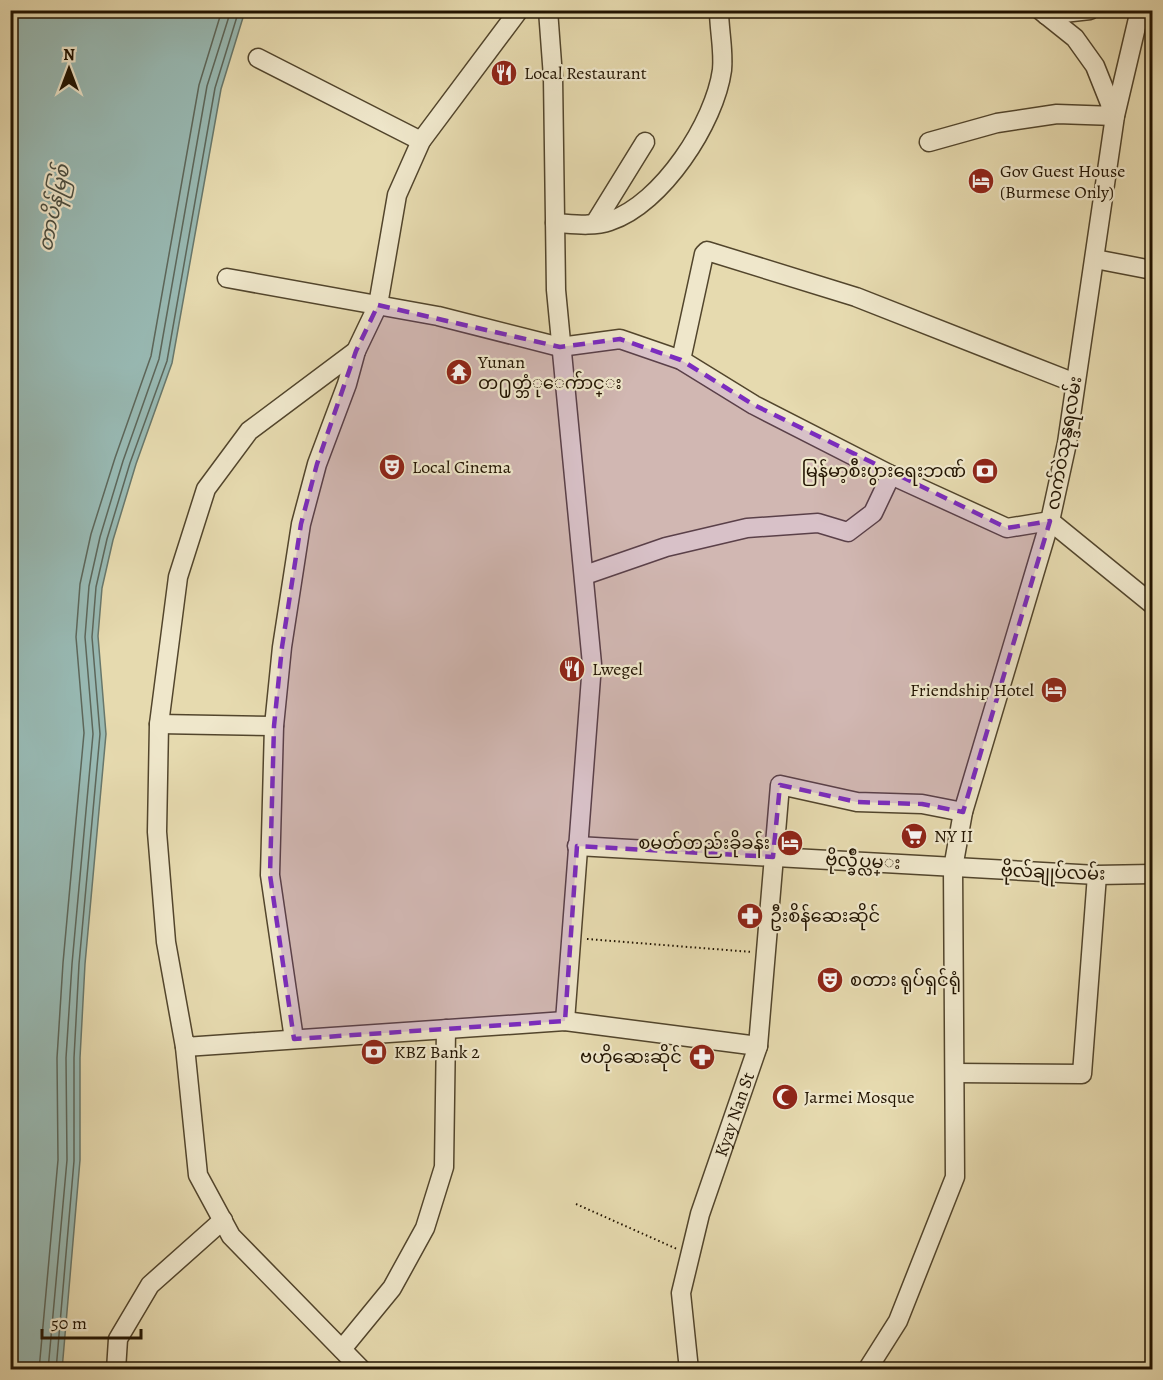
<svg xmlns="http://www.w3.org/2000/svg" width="1163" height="1380" viewBox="0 0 1163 1380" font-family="Alegreya,'Noto Sans Myanmar',serif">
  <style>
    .water { fill: #98b9b3; stroke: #68776b; stroke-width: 1.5 }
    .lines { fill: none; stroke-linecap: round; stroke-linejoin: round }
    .shore { stroke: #5c665a; stroke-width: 1.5 }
    .minor-casing { stroke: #52452c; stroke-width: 21 }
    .path { stroke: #211300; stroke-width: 2; stroke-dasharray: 1.5 3; stroke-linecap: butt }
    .minor { stroke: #efe7cb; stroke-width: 18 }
    .marked { fill: #7b2cbf; fill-opacity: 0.2; stroke: #7b2cbf; stroke-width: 4.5; stroke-dasharray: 12 8; stroke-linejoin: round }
    .labels { text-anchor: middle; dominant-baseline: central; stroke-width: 4.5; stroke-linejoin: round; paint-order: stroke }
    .poi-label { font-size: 18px; fill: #211300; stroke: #efe7cb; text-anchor: start }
    .street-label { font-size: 18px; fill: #211300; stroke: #efe7cb }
    .water-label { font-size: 20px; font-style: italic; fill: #4b4d3f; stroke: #efe7cb }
  </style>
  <rect width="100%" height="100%" fill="#e6daaf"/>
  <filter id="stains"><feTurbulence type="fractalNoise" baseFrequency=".00333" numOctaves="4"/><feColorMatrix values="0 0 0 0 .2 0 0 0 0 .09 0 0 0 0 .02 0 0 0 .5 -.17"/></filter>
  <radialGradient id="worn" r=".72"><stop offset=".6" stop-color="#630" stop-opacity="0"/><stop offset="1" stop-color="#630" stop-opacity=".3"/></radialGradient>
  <path class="water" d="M10,11H245L221,89L172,363L136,464L113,540L102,588L98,636L106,734L85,964L80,1058V1160L62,1370L10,1369Z"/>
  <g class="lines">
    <path class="shore" d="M39,1370L58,1160L57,1058L63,963L84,733L76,637L80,584L91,534L115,458L151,356L199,85L222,10
      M48,1370L67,1160L66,1058L72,964L93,734L85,637L89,586L100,537L123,461L159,359L207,86L231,10
      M56,1370L74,1161V1058L79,964L100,734L92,637L96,587L107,539L130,463L167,361L215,88L239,10"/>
    <defs>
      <g id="minor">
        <path d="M519,10L421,141L397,195L378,305L356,351L249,431L206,489L178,577L159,724L157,832L166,942L185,1047L565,1021L758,1046"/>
        <path d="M548,10L553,77L556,290L592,664L565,1021"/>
        <path d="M1046,15L1090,10"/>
        <path d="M258,58L421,141"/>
        <path d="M929,142L997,123L1057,114L1115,116L1095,66L1075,38L1040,10"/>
        <path d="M555,223C573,224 593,227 610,221C662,204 715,122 722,70C724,50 719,30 719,10"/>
        <path d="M595,223L645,142"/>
        <path d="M1095,259L1152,270"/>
        <path d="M227,278L438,316L560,347L620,339L681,360L754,405L891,475L1007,528L1050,521"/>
        <path d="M681,360L704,254L707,251L856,297L1075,383"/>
        <path d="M1050,521L1152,604"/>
        <path d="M585,575L666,547L747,528L818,523L848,532L873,513L891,475"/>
        <path d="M159,724L274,726"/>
        <path d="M577,846L1097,875L1152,874"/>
        <path d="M294,1039L270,875L274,726L282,647L301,524L317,464L347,384L356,351"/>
        <path d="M185,1047L198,1175L231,1236L362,1370"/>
        <path d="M955,1073L1082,1074L1097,875"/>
        <path d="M342,1349L392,1288L425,1228L444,1167L446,1029"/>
        <path d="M116,1370L118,1339L150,1285L223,1220"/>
        <path id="s1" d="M689,1370L681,1293L700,1214L758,1046L780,785L857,802L922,804L963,812"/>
        <path d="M867,1370L898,1321L955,1177L953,868L963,812L1050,521L1067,443L1115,116L1140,10"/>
      </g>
    </defs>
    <use href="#minor" class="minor-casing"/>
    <path class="path" d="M587,939L752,952
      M576,1204L677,1249"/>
    <use href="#minor" class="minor"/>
  </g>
  <path class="marked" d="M378,305L560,347L620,339L681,360L754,405L1007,528L1050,521L963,812L922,804L857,802L780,785L773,857L577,846L565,1021L294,1039L270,875L274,726L282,647L301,524L317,464L356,351Z"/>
  <defs>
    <symbol id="restaurant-disc" viewBox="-11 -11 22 22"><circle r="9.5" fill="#8f2418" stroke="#efe7cb"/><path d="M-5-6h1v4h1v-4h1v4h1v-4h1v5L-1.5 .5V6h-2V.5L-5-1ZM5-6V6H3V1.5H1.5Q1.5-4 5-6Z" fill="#fff"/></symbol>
    <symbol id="hotel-disc" viewBox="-11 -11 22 22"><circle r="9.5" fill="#8f2418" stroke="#efe7cb"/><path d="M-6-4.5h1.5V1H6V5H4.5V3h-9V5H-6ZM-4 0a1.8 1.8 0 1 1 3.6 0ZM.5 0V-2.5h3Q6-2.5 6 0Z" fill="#fff"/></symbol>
    <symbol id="temple-disc" viewBox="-11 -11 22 22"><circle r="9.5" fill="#8f2418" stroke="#efe7cb"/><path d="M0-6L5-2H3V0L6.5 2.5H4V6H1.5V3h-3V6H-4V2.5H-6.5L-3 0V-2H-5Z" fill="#fff"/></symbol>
    <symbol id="theatre-disc" viewBox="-11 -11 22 22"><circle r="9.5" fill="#8f2418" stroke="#efe7cb"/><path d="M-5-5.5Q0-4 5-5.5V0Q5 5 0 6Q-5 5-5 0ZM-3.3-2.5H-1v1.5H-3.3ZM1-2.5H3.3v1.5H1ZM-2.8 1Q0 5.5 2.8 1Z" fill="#fff"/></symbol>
    <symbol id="bank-disc" viewBox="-11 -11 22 22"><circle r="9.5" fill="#8f2418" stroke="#efe7cb"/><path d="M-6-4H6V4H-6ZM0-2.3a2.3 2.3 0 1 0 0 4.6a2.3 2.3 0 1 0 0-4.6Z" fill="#fff"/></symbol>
    <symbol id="supermarket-disc" viewBox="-11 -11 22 22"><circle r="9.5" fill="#8f2418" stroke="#efe7cb"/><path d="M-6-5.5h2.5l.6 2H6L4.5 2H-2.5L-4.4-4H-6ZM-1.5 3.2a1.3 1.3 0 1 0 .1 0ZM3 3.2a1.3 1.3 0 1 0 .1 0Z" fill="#fff"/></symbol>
    <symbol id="pharmacy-disc" viewBox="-11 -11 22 22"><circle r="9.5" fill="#8f2418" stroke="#efe7cb"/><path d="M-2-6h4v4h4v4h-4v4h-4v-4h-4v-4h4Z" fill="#fff"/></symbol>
    <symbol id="mosque-disc" viewBox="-11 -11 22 22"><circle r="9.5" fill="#8f2418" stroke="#efe7cb"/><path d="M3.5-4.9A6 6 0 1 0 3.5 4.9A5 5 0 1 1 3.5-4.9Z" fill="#fff"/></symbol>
  </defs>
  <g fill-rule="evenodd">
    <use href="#restaurant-disc" x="489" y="58" width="30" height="30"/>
    <use href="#hotel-disc" x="966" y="166" width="30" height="30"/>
    <use href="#temple-disc" x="444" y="357" width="30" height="30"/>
    <use href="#theatre-disc" x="377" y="452" width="30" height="30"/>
    <use href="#bank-disc" x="970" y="456" width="30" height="30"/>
    <use href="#restaurant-disc" x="557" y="654" width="30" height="30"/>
    <use href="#hotel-disc" x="1039" y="675" width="30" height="30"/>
    <use href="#supermarket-disc" x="899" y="821" width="30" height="30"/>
    <use href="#hotel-disc" x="775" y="828" width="30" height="30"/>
    <use href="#pharmacy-disc" x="735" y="901" width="30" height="30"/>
    <use href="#theatre-disc" x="815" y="965" width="30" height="30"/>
    <use href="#bank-disc" x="359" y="1037" width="30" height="30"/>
    <use href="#pharmacy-disc" x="687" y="1042" width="30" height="30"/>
    <use href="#mosque-disc" x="770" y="1082" width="30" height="30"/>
  </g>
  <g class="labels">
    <g class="poi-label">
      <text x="524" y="73">Local Restaurant</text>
      <text x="1000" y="171">Gov Guest House<tspan x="1000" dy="21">(Burmese Only)</tspan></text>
      <text x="478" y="362">Yunan<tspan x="478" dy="21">တ႐ုတ္ဘံုေက်ာင္း</tspan></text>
      <text x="412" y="467">Local Cinema</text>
      <text x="966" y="471" text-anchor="end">မြန်မာ့စီးပွားရေးဘဏ်</text>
      <text x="592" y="669">Lwegel</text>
      <text x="1034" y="690" text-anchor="end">Friendship Hotel</text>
      <text x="934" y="836">NY II</text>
      <text x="770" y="843" text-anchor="end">စမတ်တည်းခိုခန်း</text>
      <text x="770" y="916">ဦးစိန်ဆေးဆိုင်</text>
      <text x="850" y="980">စတား ရုပ်ရှင်ရုံ</text>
      <text x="394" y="1052">KBZ Bank 2</text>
      <text x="682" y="1057" text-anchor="end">ဗဟိုဆေးဆိုင်</text>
      <text x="804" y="1097">Jarmei Mosque</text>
    </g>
    <g class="street-label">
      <text transform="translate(1064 443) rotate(-80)">လက်ဝဲသုန္ဒရလမ်း</text>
      <text transform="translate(863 861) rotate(3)">ဗိုလ္ခ်ဳပ္လမ္း</text>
      <text transform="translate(1053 872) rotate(2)">ဗိုလ်ချုပ်လမ်း</text>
      <text stroke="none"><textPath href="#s1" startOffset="264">Kyay Nan St</textPath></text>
    </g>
    <g class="water-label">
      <text transform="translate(54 208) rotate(-78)">တာပိန်မြစ်</text>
    </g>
  </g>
  <rect width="1163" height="1380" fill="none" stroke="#e6daaf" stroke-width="36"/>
  <rect x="12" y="12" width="1139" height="1356" fill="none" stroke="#211300" stroke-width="3"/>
  <rect x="18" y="18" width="1127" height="1344" fill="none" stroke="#211300" stroke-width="1.5"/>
  <g transform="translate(69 69)" stroke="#efe7cb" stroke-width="4.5" paint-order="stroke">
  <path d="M0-4.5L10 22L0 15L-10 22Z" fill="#211300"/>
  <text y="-9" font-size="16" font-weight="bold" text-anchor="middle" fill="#211300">N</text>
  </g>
  <path d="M42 1329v9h99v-9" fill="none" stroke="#211300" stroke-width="3"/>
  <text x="51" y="1329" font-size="18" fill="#211300" stroke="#efe7cb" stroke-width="4.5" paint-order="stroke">50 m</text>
  <rect width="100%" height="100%" filter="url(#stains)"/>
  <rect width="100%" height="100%" fill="url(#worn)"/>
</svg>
